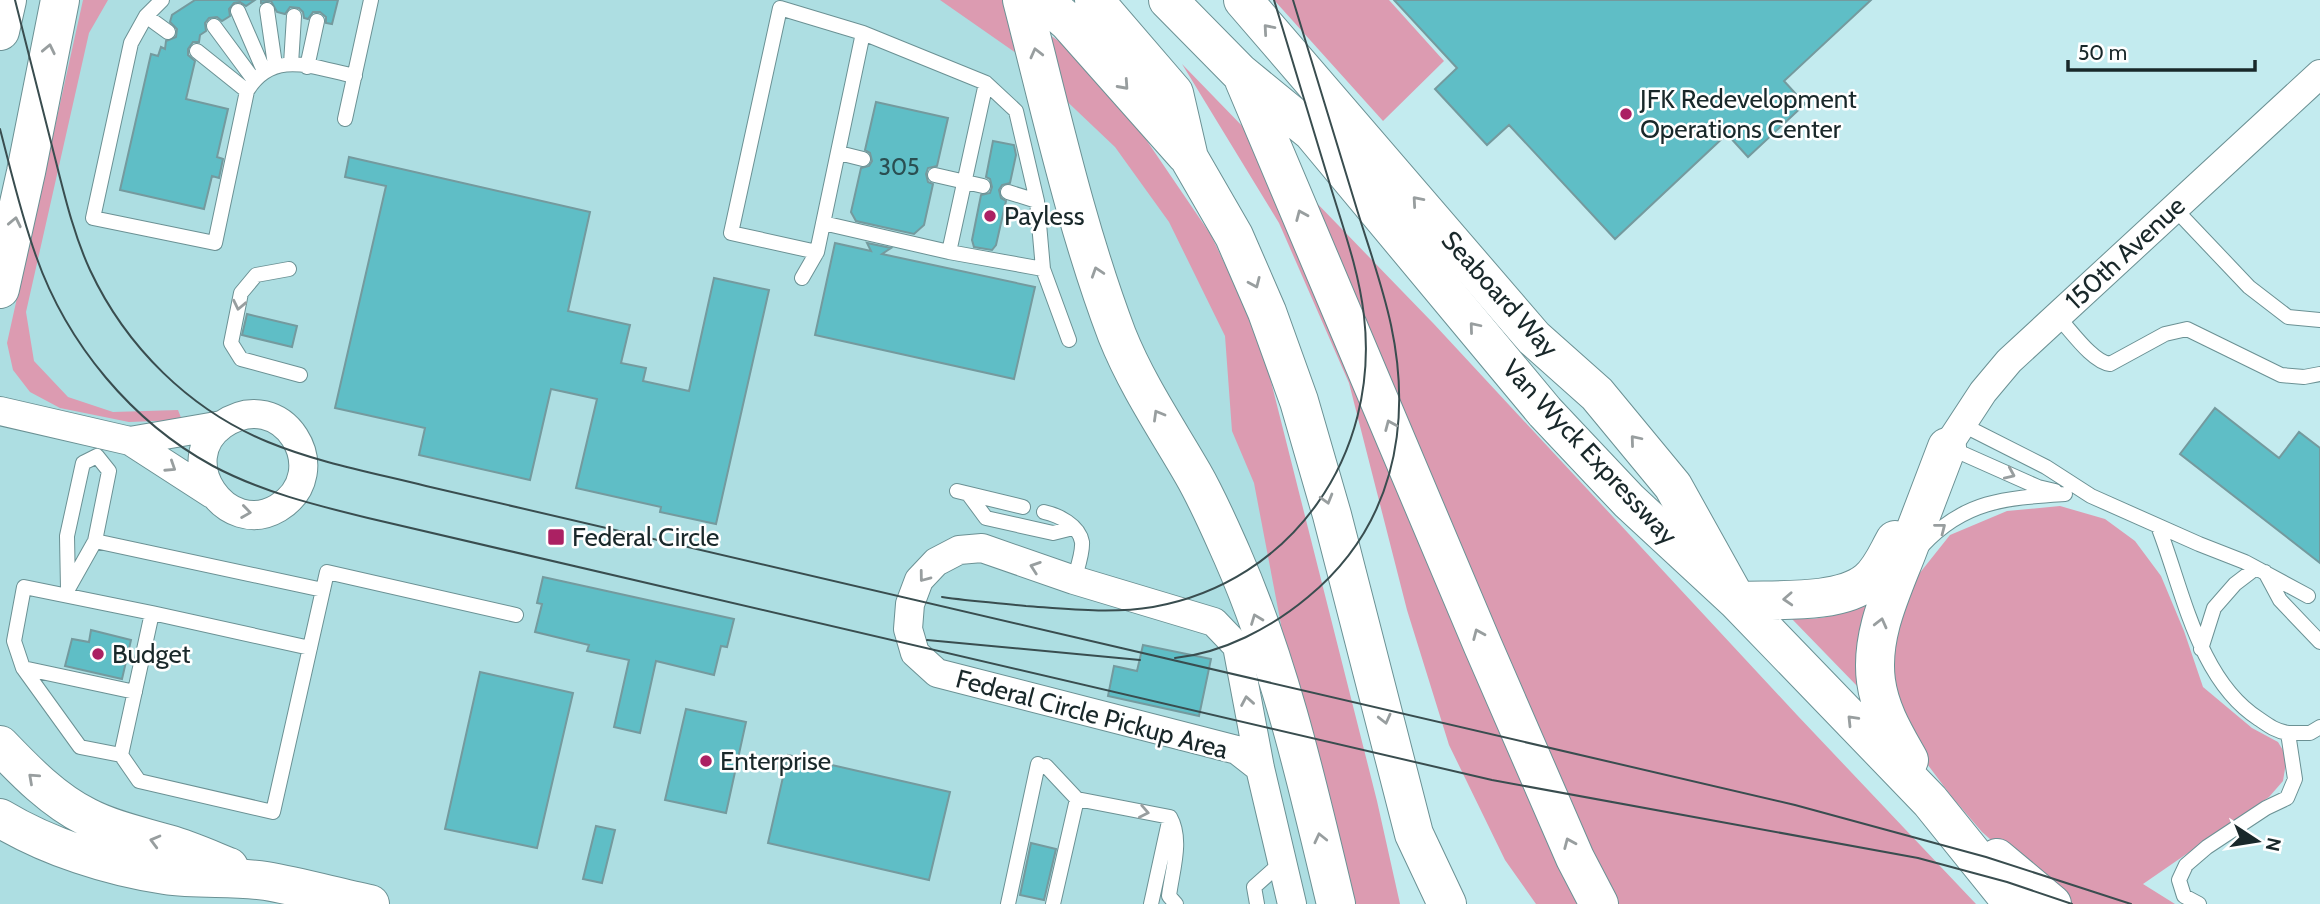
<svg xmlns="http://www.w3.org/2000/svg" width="2320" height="904" viewBox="0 0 2320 904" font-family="Cabin,sans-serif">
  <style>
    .built { fill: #addee2 }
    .green { fill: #dc9bb1 }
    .building { fill: #5fbec6; stroke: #749a9e; stroke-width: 2 }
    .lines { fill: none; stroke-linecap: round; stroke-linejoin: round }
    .lane-casing { stroke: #6b9194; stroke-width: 16 }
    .street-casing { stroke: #6b9194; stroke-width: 30 }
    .secondary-casing { stroke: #6b9194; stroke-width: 40 }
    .highway-casing { stroke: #6b9194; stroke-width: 40 }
    .lane { stroke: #fff; stroke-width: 14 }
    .street { stroke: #fff; stroke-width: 28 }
    .secondary { stroke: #fff; stroke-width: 38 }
    .highway { stroke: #fff; stroke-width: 38 }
    .tram { stroke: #394d4f; stroke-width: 2 }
    .oneway { stroke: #989e9f }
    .poi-dot { fill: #ab2163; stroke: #fff; stroke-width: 2.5 }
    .labels { text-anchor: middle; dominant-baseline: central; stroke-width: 5; stroke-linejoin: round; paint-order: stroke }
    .number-label { font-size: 23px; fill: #2a4e51 }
    .poi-label { font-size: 26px; fill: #19282a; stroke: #fff; text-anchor: start }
    .street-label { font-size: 26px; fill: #19282a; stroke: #fff }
  </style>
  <rect width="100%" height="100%" fill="#c3ebef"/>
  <path class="built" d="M0,0H951L1022,49L1119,143L1175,220L1231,338L1354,904H0Z"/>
  <path class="green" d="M83,0H108L89,33L26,312L34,361L68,397L113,412L178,410L182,420L129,422L60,408L30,392L13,370L7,343Z
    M940,0H1025L1058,25L1050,35L1084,59L1145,138L1211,235L1260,338L1377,801L1400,904H1341L1287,656L1254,483L1232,431L1225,336L1169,222L1115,147L1016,53Z
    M1274,0H1389L1444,61L1383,121Z
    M1182,64L1433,323L1797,715L1976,904H1536L1505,860L1449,745L1407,610L1349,383L1279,223Z
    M2060,506L2105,519L2135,541L2161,576L2184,631L2203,687L2252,728L2278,742L2287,757L2283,781L2269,797L2143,884L2175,904H2064L1982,832L1952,797L1900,728L1889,640L1907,589L1950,535L2007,511Z
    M1876,598L1858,687L1792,619C1827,620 1845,614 1876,598Z"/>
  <path class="building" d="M195,0H255L246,6L240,2L234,3L229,9L230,16L222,21L217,17L209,18L205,23L206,31L200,35L199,42H193L188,49V55L195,61L186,99L228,109L217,157L223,159L219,178L212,176L204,209L120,190L151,54L158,56L161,47L165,49L166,41L176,37L177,29L170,22L172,15Z
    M261,0H338L332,24L326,23V17L320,12H313L308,19L304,18L303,12L299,8L290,7L285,14L277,12L271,1L261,3Z
    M1394,0H1871L1784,81L1805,104L1748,157L1727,134L1615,239L1509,125L1487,145L1435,89L1457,68Z
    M876,102L948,118L937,166L928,168L926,174L928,182L933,184L924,225L914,234L856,221L851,212L861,168L869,166L872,161L870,153L865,150Z
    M993,141L1014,145L1016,155L1010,183L1002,185L999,190L1001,198L1006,201L996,245L992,250L974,247L972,240L981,195L990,193L992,187L990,179L986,177Z
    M349,157L590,212L568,311L630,325L621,363L646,368L643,381L689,391L714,278L769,290L716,524L660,512L661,507L576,488L597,399L551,389L530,480L419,455L425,428L335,408L386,186L345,177Z
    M835,243L871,251L867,243L891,248L882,254L1035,287L1014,379L815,335Z
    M247,314L297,326L292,347L242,335Z
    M2215,408L2279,458L2299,432L2320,448V563L2180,454Z
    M543,577L734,619L727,647L721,646L714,675L656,661L640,733L614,727L629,660L587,651L589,645L535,632L542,604L537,603Z
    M91,630L131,640L122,679L65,666L72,639L89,642Z
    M1143,645L1211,659L1199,716L1108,696L1114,666L1137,671Z
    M480,672L573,693L537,848L445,829Z
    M686,709L746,722L726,813L665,800Z
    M788,755L950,792L929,880L768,843Z
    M596,826L615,830L602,883L583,879Z
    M1031,843L1056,849L1044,900L1020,895Z"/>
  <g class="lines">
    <defs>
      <path id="lane" d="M162,0L146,16L131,43L93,218L215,243L247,91C273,48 314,68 355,76
        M267,10L275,65
        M238,11L264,71
        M146,16L168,32
        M214,26L254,80
        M863,33L817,252L731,233L780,8L863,33L986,83L1016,111L1037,201L1043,269L1069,340
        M197,51L247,91
        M291,64L294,16
        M307,67L317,21
        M345,119L371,0
        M839,153L863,159
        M935,175L983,186
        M1008,192L1037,201
        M2174,208L2249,287L2288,317L2320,320
        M823,223L949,252L1043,269
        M949,252L986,83
        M289,269L256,275L241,293L231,343L241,359L300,375
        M802,278L817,252
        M2057,316C2070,329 2092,362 2110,364L2165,334L2187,329L2281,375L2304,377L2320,374
        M1961,424L2046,467L2091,496L2199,544L2245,562L2308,596
        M1948,447L2038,487L2055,491
        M97,456L109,471L95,541L68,589L67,536L83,463Z
        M957,491L1023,507
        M969,495L986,518L1053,533L1073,528
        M1044,512C1058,515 1079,525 1082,542C1083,553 1077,569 1074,580
        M2158,526C2183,590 2198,680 2259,719C2269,726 2276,731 2288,733L2295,779L2287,798L2266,808L2207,847L2186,865L2179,880L2184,896L2199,904
        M95,541L323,590
        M1923,545C1965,500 2007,498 2065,494
        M2265,572L2280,600L2320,642
        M152,613L310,648
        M2201,649L2214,608L2235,584L2256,568
        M23,668L80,747L121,755L152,613L24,587L14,641L23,668L135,692
        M2288,733H2310L2320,727
        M121,755L139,781L273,812L327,572L516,615
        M1046,766L1077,799L1170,817C1183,840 1172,871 1169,896L1176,904
        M1008,904L1038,764
        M1053,904L1077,799
        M1151,904L1170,817
        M1257,904L1254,887L1282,862"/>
      <path id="street" d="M0,411L130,441L212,494
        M130,441L222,425C282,383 337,472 278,508C226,539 173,460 222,425
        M1947,447L1983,392L2009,361L2320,74
        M1260,768L1237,750L937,673L915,653L908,629L910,604L919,580L936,562L959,550L982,548L1074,580L1214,622L1237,646L1260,768L1292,904"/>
      <path id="secondary" d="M1243,0L1534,338L1597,394L1673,486L1732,592
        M0,31L7,0
        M0,289L26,172L60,0
        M0,745C26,772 53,800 87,817C112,830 141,836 168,844C189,850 209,859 229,867
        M0,818C48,847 110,867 165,875C199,880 233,876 266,881C301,887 336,897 370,904"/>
      <path id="highway" d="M1022,0C1051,112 1076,227 1117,335C1137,385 1167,429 1193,474C1208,500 1220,528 1232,555C1281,666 1308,787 1336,904
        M1043,0L1068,22L1186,155
        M1094,0L1174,93L1189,158L1234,236L1267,312L1299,401L1332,515L1414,834L1447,904
        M1168,0L1240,73L1312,132L1545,412L1629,501L1737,601L1930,801L2013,904
        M1244,80L1483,646L1575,858L1599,904
        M1737,601C1774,599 1839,605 1868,581C1881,570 1887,554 1895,540
        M1909,760C1895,735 1880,711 1876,681C1870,636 1891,593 1907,552C1920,517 1934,482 1947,447
        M1997,858L2052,904"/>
    </defs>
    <use href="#lane" class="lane-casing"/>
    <use href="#street" class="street-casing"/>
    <use href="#secondary" class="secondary-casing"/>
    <use href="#highway" class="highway-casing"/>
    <use href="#lane" class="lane"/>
    <use href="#street" class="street"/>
    <use href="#secondary" class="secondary"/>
    <use href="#highway" class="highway"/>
    <path class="tram" d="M15,0C28,51 41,103 54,154C64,193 73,233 90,270C126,347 190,410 268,442C319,463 374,473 426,486L1795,805L1986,857L2131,904
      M0,129C11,171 21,215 36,256C67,344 132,422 213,466C262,492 315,505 368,518L1492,780L1918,858L2007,882L2072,904
      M942,597C969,601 998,603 1026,606C1068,609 1111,614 1153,607C1293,582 1380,454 1364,316C1359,272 1344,230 1331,188C1312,125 1293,63 1274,0
      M927,640L1140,660
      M1175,658C1223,653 1271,628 1308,597C1392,528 1413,428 1391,325C1382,283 1367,243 1355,203C1334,135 1314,68 1293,0"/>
  </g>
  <defs><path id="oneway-chevron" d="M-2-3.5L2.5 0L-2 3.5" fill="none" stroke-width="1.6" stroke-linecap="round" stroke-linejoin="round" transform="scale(1.75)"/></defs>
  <g class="oneway">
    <use href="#oneway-chevron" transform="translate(1268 29) rotate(-131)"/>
    <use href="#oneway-chevron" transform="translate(49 49) rotate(-78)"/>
    <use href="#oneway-chevron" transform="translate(1036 53) rotate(-104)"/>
    <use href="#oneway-chevron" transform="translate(1124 85) rotate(48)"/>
    <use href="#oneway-chevron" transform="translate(1417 201) rotate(-131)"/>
    <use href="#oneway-chevron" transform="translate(1301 215) rotate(-113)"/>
    <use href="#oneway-chevron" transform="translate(15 222) rotate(-78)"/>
    <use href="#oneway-chevron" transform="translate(1097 272) rotate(-108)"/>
    <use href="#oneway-chevron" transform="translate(1255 283) rotate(66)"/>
    <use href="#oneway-chevron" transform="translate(239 305) rotate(102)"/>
    <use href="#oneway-chevron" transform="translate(1474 327) rotate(-130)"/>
    <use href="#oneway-chevron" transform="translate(1158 415) rotate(-120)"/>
    <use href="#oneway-chevron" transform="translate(1390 425) rotate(-113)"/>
    <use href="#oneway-chevron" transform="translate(1635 440) rotate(-130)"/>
    <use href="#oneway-chevron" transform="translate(171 467) rotate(33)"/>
    <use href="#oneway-chevron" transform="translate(2010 474) rotate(24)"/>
    <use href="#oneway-chevron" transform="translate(1327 499) rotate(74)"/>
    <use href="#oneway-chevron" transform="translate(246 512) rotate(8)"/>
    <use href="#oneway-chevron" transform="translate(1941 528) rotate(-38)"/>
    <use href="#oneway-chevron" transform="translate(1035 567) rotate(-161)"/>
    <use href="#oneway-chevron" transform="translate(924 577) rotate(127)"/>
    <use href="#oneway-chevron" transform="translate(1788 599) rotate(177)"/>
    <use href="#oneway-chevron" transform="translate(1256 619) rotate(-111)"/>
    <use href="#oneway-chevron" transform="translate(1881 623) rotate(-76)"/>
    <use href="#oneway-chevron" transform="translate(1478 634) rotate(-113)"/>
    <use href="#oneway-chevron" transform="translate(1247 701) rotate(-100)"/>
    <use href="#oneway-chevron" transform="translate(1385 719) rotate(76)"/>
    <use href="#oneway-chevron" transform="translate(1852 720) rotate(-134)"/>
    <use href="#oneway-chevron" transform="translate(33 778) rotate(-138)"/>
    <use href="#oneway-chevron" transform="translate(1144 812) rotate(11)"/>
    <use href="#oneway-chevron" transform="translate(1320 838) rotate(-103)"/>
    <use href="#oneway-chevron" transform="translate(155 841) rotate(-165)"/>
    <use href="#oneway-chevron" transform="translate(1569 843) rotate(-113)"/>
  </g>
  <g class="poi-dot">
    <circle cx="1626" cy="114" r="7"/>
    <circle cx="990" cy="216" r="7"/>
    <rect x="547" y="528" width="18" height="18" rx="3.5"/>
    <circle cx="98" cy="654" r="7"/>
    <circle cx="706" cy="761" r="7"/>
  </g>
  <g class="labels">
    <g class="number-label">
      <text x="899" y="167">305</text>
    </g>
    <g class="poi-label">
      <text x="1640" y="99">JFK Redevelopment<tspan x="1640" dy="30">Operations Center</tspan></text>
      <text x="1004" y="216">Payless</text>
      <text x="572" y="537">Federal Circle</text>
      <text x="112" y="654">Budget</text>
      <text x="720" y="761">Enterprise</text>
    </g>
    <g class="street-label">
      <text transform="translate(2125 253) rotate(-43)">150th Avenue</text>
      <text transform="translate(1500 294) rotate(48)">Seaboard Way</text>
      <text transform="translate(1590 452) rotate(47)">Van Wyck Expressway</text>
      <text transform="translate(1092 714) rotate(15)">Federal Circle Pickup Area</text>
    </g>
  </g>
  <g transform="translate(2257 841) rotate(102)" stroke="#ffffff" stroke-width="5" paint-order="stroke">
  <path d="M0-5L12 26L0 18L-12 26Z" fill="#19282a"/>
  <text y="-10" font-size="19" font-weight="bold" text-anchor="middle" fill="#19282a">N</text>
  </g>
  <path d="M2068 60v10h187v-10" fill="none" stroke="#19282a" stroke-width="3.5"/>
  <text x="2078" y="60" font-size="21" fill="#19282a" stroke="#ffffff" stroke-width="5" paint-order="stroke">50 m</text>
</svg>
